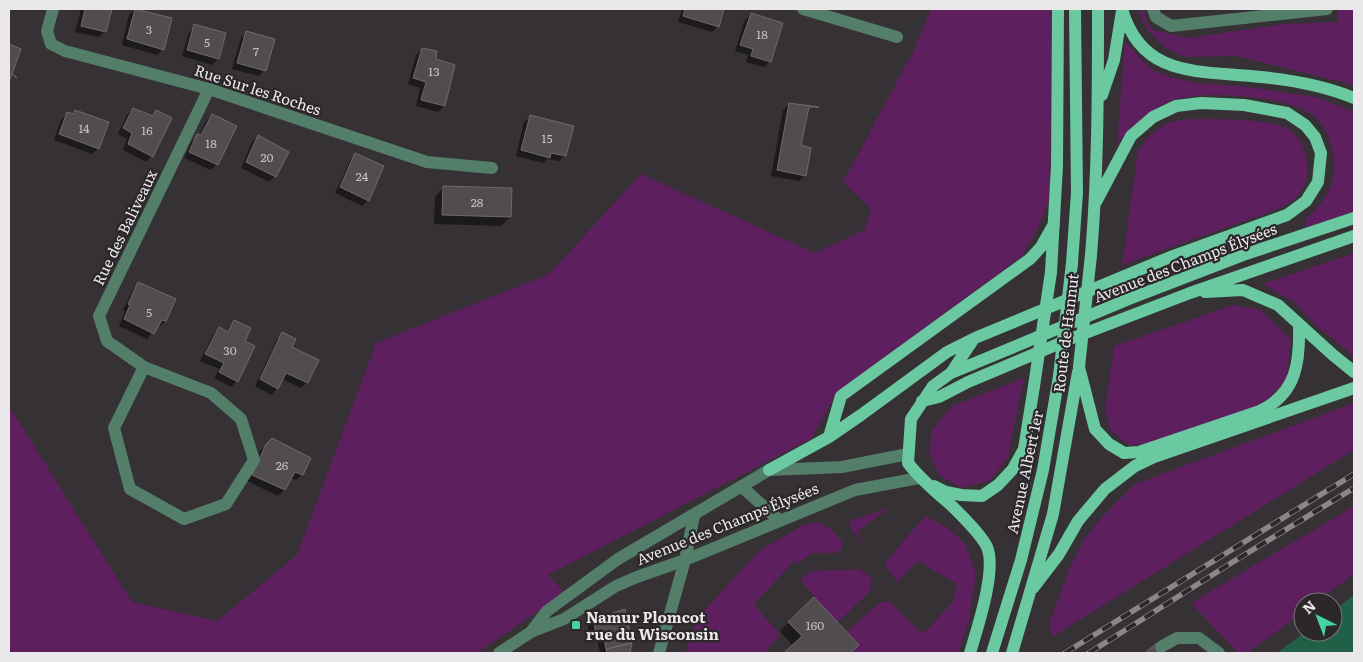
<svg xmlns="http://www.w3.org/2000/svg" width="1363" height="662" viewBox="0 0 1363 662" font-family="Literata,serif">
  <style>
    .green { fill: #5d1f5e }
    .water { fill: #216047 }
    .shadow { fill: #0007 }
    .building { fill: #504c50; stroke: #6e6a6e }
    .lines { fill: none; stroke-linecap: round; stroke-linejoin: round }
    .minor { stroke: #537e6a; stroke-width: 12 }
    .major { stroke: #6bc9a1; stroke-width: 12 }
    .rail-casing { stroke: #8a878a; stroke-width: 5.5 }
    .rail { stroke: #2b272a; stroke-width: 4; stroke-dasharray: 11; stroke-linecap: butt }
    .major-bridge { stroke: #6bc9a1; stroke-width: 12 }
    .poi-dot { fill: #46d49e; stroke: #2b272a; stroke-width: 2 }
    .labels { text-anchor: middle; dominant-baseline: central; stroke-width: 4.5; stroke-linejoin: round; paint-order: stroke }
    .number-label { font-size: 12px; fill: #c4c1c4 }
    .street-label { font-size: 15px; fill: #eae8ea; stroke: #2b272a }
    .poi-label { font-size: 15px; font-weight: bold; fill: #eae8ea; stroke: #2b272a; text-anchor: start }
  </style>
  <rect width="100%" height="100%" fill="#353134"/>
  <path class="green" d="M931,9H1052L1050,198L1038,228L1022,256L837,393L811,439L548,575L565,593L477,653H9V406L132,602L217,621L297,555L376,343L549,274L641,174L815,253L864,230L871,209L843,182L913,52Z
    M1139,9H1143L1147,23L1154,30L1187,38L1286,24L1337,22L1338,9H1354V85L1236,56L1184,57L1164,47L1148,30L1142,21Z
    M1125,41L1140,58L1153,70L1170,77L1197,83L1241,86L1316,97L1354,112V211L1306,228V219C1325,202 1337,184 1333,156C1330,140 1327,128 1314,116C1290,95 1199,90 1170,101C1148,110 1132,127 1117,144Z
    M1185,119C1209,119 1267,117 1288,129C1298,134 1303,145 1306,156C1309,166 1308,181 1302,190C1298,196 1291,201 1286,206L1122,265L1138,151L1150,135L1167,123Z
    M1354,253V356L1313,323L1297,304L1263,284Z
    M1234,305L1261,310L1291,340L1286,381L1263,404L1152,445H1129L1111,431L1105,410L1114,346Z
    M1024,378L1008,458L990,481L961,488L939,475L930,455L931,431L952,406Z
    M1354,403V450L1052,637L1049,624L1068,572L1084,539L1105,514L1135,484Z
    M1354,506V574L1317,602H1303V612L1247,653H1238L1191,603Z
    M889,508L857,532L863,543L861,542L853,531L849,521Z
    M925,516L948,528L965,544L976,573L969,620L958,653H850L858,645L846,632L879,603L889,601L921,633L928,629L952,603L957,584L918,561L897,582L884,564Z
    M820,522L833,531L843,543L841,549L837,553H812L798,564L795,560L754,604L780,635L764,653H685L699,616L758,552L803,525Z
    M859,569L872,578L870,591L837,623L800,580L811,571Z"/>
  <path class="water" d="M1354,595V653H1277L1305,632H1333V611Z"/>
  <path class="shadow" d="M81,9H110L105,31L99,37L75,32Z
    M135,9L163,49L157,55L122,45L129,15Z
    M682,9H723L718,26L712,32L678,22Z
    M751,14L770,61L764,67L746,62L748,55L735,51L745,20Z
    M195,26L224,34L218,59L212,65L182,56L189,32Z
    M247,33L264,70L259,76L232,69L241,38Z
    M422,49L434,60L444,106L438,112L416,106L420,88L408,84L416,55Z
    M789,104L805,175L799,181L771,176L783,110Z
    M133,109L152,117L156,112L152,156L146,162L123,150L127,139L118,134L127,115Z
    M76,112L98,149L92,154L54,140L61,120L67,114L72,115Z
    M212,115L236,127L217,164L211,170L184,158L192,141L199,136L206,121Z
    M530,117L565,155L559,161L547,159L543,163L516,156L524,122Z
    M258,136L275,176L269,182L241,168L252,142Z
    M356,155L368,200L362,206L335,193L350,161Z
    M443,188L510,217L501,226L434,224L435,197Z
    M139,283L165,321L159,327L157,326L147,339L119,326L125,311L123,310L133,289Z
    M234,321L243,342L237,381L231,387L214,378L219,369L200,361L213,335L219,329L226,332Z
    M283,334L307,382L301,388L282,379L277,389L271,395L255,386L277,339Z
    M272,440L302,474L296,480L290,478L284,490L278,496L247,481L260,451Z
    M594,620L631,643L629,653H600L596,633L589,635L588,626Z
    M789,622L857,645L849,653H786L793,646L780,631Z"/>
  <path class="building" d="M85,9H112L106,32L81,26Z
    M135,9L172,18L164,50L127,39Z
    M685,9H724L719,27L683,16Z
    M751,13L783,23L771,62L751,56L753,49L740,45Z
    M194,24L226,33L219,59L187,50Z
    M246,31L275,39L266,71L237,63Z
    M9,44L21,49L12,74L17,78L12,74L9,81Z
    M422,48L437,51L436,59L455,65L445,106L421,100L426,82L413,78Z
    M789,103L819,107H809L801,145L811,148L806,176L777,170Z
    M133,108L153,116L156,110L172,118L153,157L128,144L132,133L123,128Z
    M75,110L109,122L99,149L59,134L67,112L74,114Z
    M212,114L237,126L218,165L189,152L197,134L201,135Z
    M530,115L574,126L566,156L551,153L550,158L521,150Z
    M258,135L289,152L276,177L246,162Z
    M355,153L384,166L369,201L340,187Z
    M443,186L512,188L511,217L442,215Z
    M138,282L176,299L166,321L162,320L154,334L124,319L130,305L128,304Z
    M234,320L251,328L245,341L255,346L238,382L219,372L224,363L205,354L219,327L228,332Z
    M282,332L296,339L292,347L319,360L308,383L286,373L278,389L260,379Z
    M272,438L311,458L303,475L295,472L285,490L252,475L266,444Z
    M814,597L859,645L850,653H784L802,636L788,622Z
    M625,609L632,643L606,649L602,628L595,630L594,619Z
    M632,643L630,653H607L606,649Z
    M1157,643L1166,653H1145Z"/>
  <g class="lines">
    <path class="minor" d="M53,9L47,31L51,44L65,51L209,89L427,162L492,168
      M803,9L897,37
      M1153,9L1156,17L1171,26L1327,9
      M144,367L114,428L130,489L184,519L226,504L254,460L241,419L211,393L144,367L107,341L99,316L209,89
      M742,487L780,521
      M531,632L547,611L618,559L769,470L842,467L908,454
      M1161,647L1177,638H1199L1219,653
      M499,653L531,632L564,619L616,586L637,577L685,560L855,490L919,478
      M659,653L685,560L694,516"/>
    <path class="major" d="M1122,9C1142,80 1202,70 1261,77C1292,80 1325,86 1354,98
      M1102,95L1114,60L1122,11
      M1091,255C1098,173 1098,91 1098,9
      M1072,263L1077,193L1075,9
      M1051,272L1057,166L1058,9
      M1205,292L1243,290L1278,305L1333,355L1354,372
      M1079,367L1095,429L1109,444L1124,453L1139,452L1260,411C1297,393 1300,362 1299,325
      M951,373L973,340
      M922,401L939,397L968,382L1070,339L1190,293L1354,236
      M829,437L841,396L1030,259L1041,247L1054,224
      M769,470L829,437L861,415L947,352L975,338L1168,258L1287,215L1306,201L1318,182L1321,153L1315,137L1305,125L1287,113L1244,105L1201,103L1176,106L1153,117L1131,136L1096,202
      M934,486L946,492L961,495L982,496L998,485L1013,469L1024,449L1034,386
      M1033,588L1059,554L1078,521L1105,489L1135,466L1154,457L1354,388
      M970,653C977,629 997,570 987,547C981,534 963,517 952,506C936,492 921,480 908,463L911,419L933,386L951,373L1129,299L1246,254L1354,218
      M992,653L1021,560L1043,470L1059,376
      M1012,653L1053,514L1078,372"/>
    <defs>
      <path id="rail" d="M1065,653L1354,474
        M1089,653L1236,560L1354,488"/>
    </defs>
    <use href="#rail" class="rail-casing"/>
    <use href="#rail" class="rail"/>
    <path class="major-bridge" d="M1079,367L1091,255
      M1059,376L1072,263
      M1034,386L1051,272"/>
  </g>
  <rect class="poi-dot" x="571" y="620" width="10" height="10" rx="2.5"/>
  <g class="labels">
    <g class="number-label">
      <text x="149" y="29">3</text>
      <text x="762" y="34">18</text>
      <text x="207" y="42">5</text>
      <text x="256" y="51">7</text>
      <text x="434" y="71">13</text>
      <text x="84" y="128">14</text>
      <text x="147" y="130">16</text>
      <text x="547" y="138">15</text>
      <text x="211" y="143">18</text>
      <text x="267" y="157">20</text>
      <text x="362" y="176">24</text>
      <text x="477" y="202">28</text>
      <text x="149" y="312">5</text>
      <text x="230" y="350">30</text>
      <text x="282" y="465">26</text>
      <text x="815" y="625">160</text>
    </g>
    <g class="street-label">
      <text transform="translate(258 89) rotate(18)">Rue Sur les Roches</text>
      <text transform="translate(124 227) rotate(-64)">Rue des Baliveaux</text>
      <text transform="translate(1185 262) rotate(-21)">Avenue des Champs Élysées</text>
      <text transform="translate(1065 333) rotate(-83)">Route de Hannut</text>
      <text transform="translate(1024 472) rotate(-78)">Avenue Albert 1er</text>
      <text transform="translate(727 523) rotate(-22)">Avenue des Champs Élysées</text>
    </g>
    <g class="poi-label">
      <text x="586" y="616">Namur Plomcot<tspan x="586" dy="17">rue du Wisconsin</tspan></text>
    </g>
  </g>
  <rect width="1363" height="662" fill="none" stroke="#eae8ea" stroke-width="20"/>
  <g transform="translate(1318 617) rotate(318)"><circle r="24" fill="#2b272a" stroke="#777477"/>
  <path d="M0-4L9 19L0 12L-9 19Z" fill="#46d49e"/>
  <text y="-8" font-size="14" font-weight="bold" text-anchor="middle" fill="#eae8ea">N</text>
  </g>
</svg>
